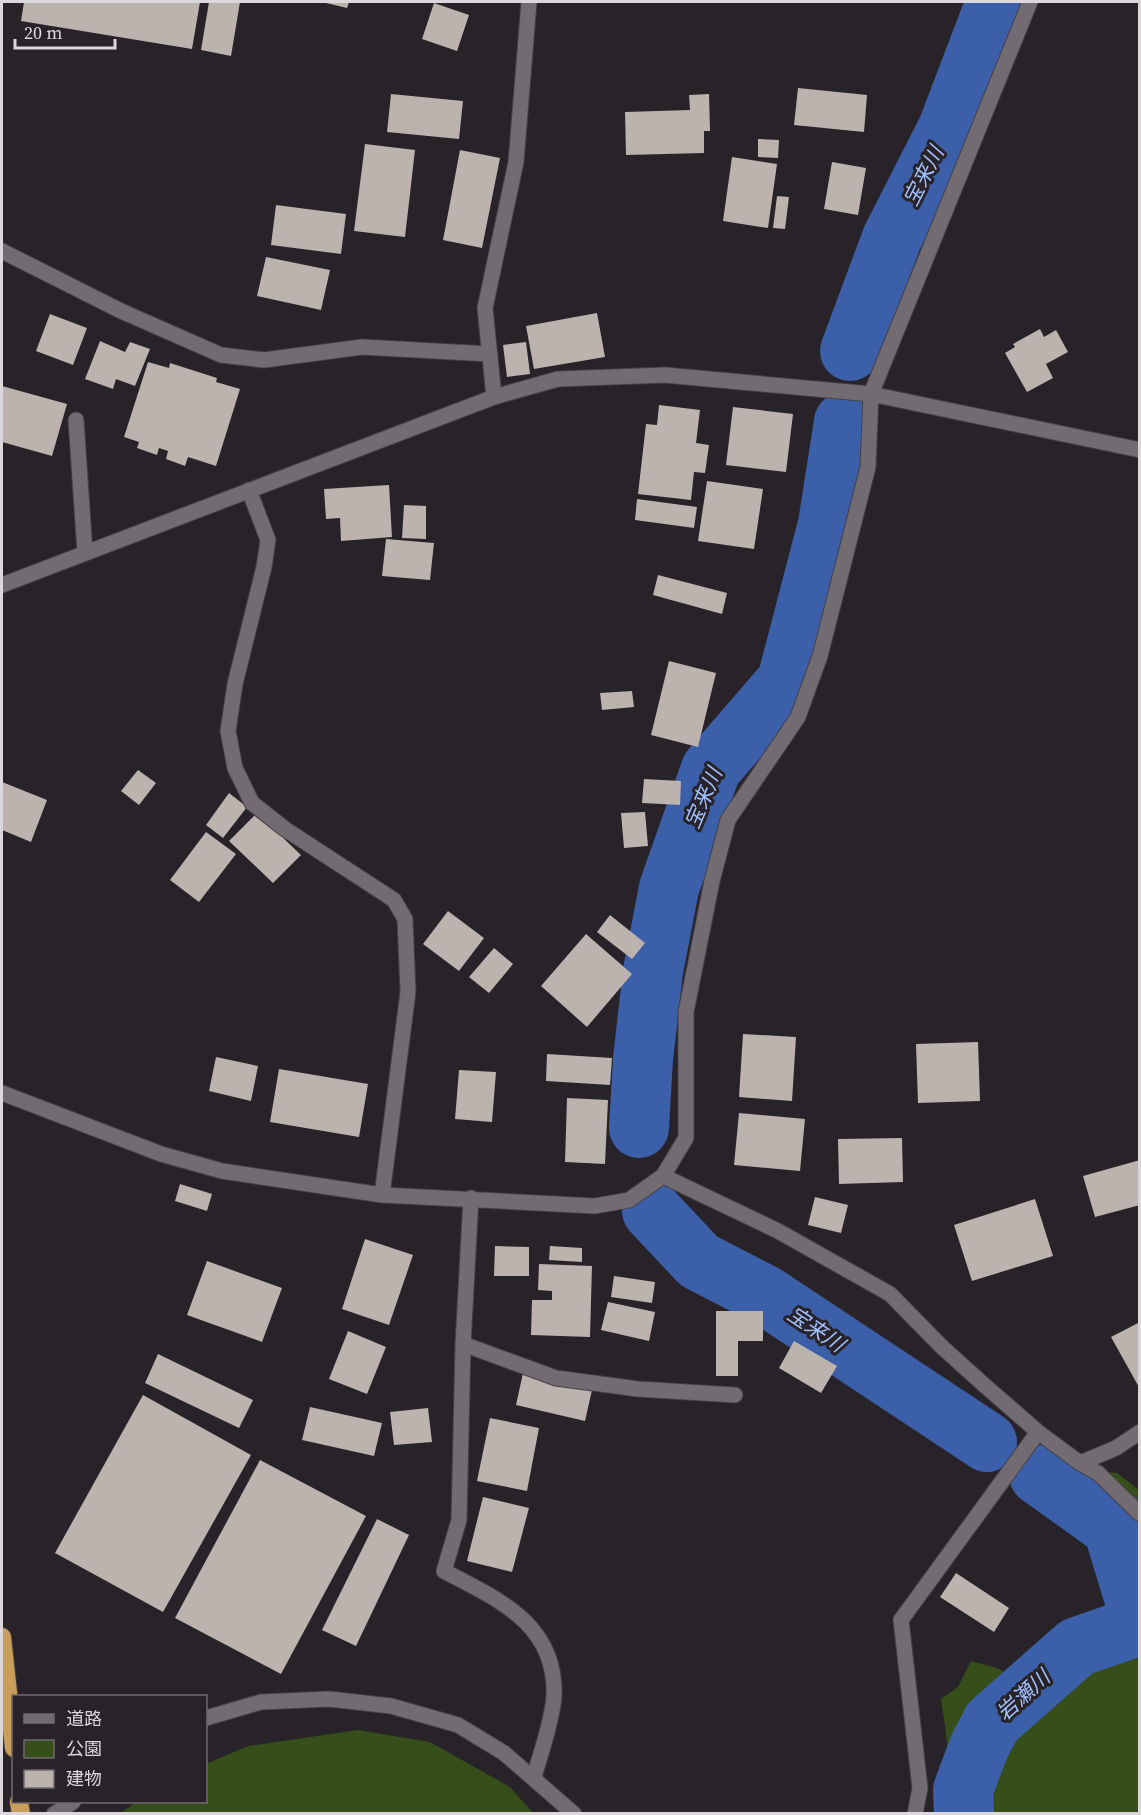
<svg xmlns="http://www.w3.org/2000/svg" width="1141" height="1815" viewBox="0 0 1141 1815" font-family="'Source Serif 4','Noto Sans JP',serif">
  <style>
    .green { fill: #364e19 }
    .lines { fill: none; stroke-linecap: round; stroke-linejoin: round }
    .river { stroke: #3b5fa9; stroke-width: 60 }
    .building { fill: #bcb2ae }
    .minor-casing { stroke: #464146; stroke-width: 17 }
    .highway-casing { stroke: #464146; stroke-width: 20 }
    .minor { stroke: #726b72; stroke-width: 15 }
    .highway { stroke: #c99d5a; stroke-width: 18 }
    .labels { text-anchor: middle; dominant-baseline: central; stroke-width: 6; stroke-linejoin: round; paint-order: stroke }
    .water-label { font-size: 21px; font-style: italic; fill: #a1c1fe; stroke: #282328 }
  </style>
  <rect width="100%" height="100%" fill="#282328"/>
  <path class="green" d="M1078,1469L1117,1473L1139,1490V1573L1134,1558L1099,1540L1064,1507L1047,1482Z
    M1139,1628L1140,1805L1137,1813H941L950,1781L946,1733L941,1699L958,1687L971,1661L997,1668L1023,1681L1064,1651L1120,1639Z
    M358,1730L430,1742L510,1787L533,1813H121L136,1802H206V1764L248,1746Z"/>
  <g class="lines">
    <path class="river" d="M850,351L892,238L948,128L996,2
      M639,1128L643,1059L653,971L669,888L711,769L787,681L828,524L844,422
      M652,1211L699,1261L765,1295L987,1442
      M1039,1475L1113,1528L1140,1617
      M964,1814L963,1790L979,1747L992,1722L1077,1647L1140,1625"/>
  </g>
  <path class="building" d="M24,2H200L192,49L21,21Z
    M209,2H240L231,56L201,50Z
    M322,2H349L347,8Z
    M434,3L469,15L457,51L422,39Z
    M798,88L867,95L864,132L794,125Z
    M391,94L463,101L459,139L387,132Z
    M709,94L710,131H704V153L626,155L625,112L690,110L689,95Z
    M758,139L779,140L778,158L758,157Z
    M365,144L415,150L405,237L354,231Z
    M460,150L500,158L482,248L443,240Z
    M732,157L777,164L768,228L723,221Z
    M832,162L866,168L858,215L824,209Z
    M777,196L789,197L785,229L773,228Z
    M276,205L346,214L341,254L271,245Z
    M266,257L330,270L321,310L257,296Z
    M597,313L605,357L534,369L526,326Z
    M50,314L87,328L73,365L36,351Z
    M1040,329L1044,337L1056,330L1068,352L1046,364L1053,378L1027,392L1005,353L1015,347L1013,344Z
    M100,341L125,352L130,342L150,349L135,386L116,379L113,389L85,379Z
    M526,342L530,374L507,377L503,345Z
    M148,362L169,368L170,363L217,378L216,382L240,389L216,466L188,457L185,466L166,459L168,451L159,448L157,455L137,448L139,442L124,437Z
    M2,386L67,404L52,456L2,442Z
    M659,405L700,410L696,443L709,445L705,473L694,472L691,500L638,494L646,424L657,425Z
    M733,407L793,414L786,472L726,465Z
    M707,481L763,489L754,549L698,541Z
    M389,485L392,537L341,541L340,518L326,519L324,489Z
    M637,499L697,507L694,528L635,520Z
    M404,505L426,506V539L402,538Z
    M386,539L434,543L430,580L382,576Z
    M658,575L727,593L722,614L653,595Z
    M669,661L716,673L698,747L651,735Z
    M632,691L634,707L602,710L600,693Z
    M138,770L156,783L139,805L121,791Z
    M644,779L681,781L680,805L642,803Z
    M2,782L47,800L31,842L2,830Z
    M229,793L247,807L223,838L206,825Z
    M645,812L648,846L624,848L621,813Z
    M257,813L301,855L273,883L229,841Z
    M206,832L236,854L199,902L170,880Z
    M448,911L484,938L459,971L423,944Z
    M610,915L645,943L632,959L597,932Z
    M586,934L632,974L587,1027L541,986Z
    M494,948L513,964L489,993L469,977Z
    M743,1034L796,1037L792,1101L739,1097Z
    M978,1042L980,1101L918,1103L916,1044Z
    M547,1054L612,1058L610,1085L546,1081Z
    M216,1057L258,1066L251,1101L209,1091Z
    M279,1069L368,1084L359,1137L270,1122Z
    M459,1070L496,1072L492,1122L455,1119Z
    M567,1098L608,1100L605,1164L565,1162Z
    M739,1113L805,1119L800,1171L734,1165Z
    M902,1138L903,1182L839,1184L838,1139Z
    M1140,1160V1205L1095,1217L1083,1176Z
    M180,1184L212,1194L207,1211L175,1201Z
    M815,1197L848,1205L841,1233L808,1225Z
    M1035,1199L1053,1256L972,1281L954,1225Z
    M365,1239L413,1255L389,1325L342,1309Z
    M495,1246L529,1247V1276H494Z
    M550,1246L582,1248V1262L549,1260Z
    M207,1261L282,1288L262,1342L187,1315Z
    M539,1264L592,1266L590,1337L531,1335L532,1300H552V1291L538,1290Z
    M614,1276L655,1282L652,1303L611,1297Z
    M608,1302L655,1312L649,1341L601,1330Z
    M716,1311H763V1341H738V1376H716Z
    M1140,1322V1389L1111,1337Z
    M348,1331L386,1347L367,1394L329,1379Z
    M794,1341L837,1366L821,1393L779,1368Z
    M158,1354L253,1400L239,1428L145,1383Z
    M523,1373L592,1390L585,1421L516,1405Z
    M143,1395L251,1455L163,1612L55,1553Z
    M310,1407L382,1423L374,1456L302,1440Z
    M428,1408L432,1442L394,1445L390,1412Z
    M490,1418L539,1428L527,1491L477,1481Z
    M260,1460L366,1516L281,1674L175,1618Z
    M483,1497L529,1508L512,1572L467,1561Z
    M377,1519L409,1535L356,1646L322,1630Z
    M956,1573L1009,1608L994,1632L940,1597Z"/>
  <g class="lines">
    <defs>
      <path id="minor" d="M2,251L121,311L221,355L264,360L362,347L490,354
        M494,397L485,308L516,162L529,2
        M76,420L85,553
        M249,490L268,540L264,567L235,684L228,731L235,768L252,803L285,829L394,900L405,919L408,992L382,1195
        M2,585L494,397L558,379L665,375L871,394L1140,450
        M2,1093L161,1154L222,1171L382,1195L595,1206L629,1200L663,1176L686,1138V1012L712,881L728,820L798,717L820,656L868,467L871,394L1030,2
        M663,1176L778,1231L890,1294L941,1346L983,1384L1038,1432L1080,1463L1098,1473L1140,1514
        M471,1198L463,1344L459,1520L444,1571C499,1600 557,1624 554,1697C552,1722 541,1752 534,1777
        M463,1344L556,1378L638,1389L735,1395
        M1080,1463L1116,1448L1140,1432
        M206,1718L261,1702L329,1699L391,1706L458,1725L504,1753L574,1814
        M54,1814L73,1802
        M915,1814L920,1788L901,1620L1038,1432"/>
      <path id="highway" d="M2,1637L14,1748
        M19,1802L21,1814"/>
    </defs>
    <use href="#minor" class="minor-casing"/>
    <use href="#highway" class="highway-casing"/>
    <use href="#minor" class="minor"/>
    <use href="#highway" class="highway"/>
  </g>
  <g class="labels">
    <g class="water-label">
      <text transform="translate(923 176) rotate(-63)">宝来川</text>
      <text transform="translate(703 798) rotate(-67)">宝来川</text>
      <text transform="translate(816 1329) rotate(34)">宝来川</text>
      <text transform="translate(1023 1695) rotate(-42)">岩瀬川</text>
    </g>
  </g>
  <rect width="1141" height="1815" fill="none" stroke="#dbd7db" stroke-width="6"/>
  <rect x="12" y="1695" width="195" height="108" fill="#282328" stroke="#706b70" stroke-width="1.5"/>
  <rect x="24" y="1714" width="30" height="9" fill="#726b72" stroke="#706b70" stroke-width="1.5"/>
  <text x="66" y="1725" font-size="18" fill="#dbd7db">道路</text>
  <rect x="24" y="1740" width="30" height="18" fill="#364e19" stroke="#706b70" stroke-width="1.5"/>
  <text x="66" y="1755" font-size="18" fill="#dbd7db">公園</text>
  <rect x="24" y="1770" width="30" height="18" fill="#bcb2ae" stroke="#706b70" stroke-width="1.5"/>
  <text x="66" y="1785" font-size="18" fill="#dbd7db">建物</text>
  <path d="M15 39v9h100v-9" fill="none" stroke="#dbd7db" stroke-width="3"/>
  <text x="24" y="39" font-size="18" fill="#dbd7db" stroke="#282328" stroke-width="4.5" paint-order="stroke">20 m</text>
</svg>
